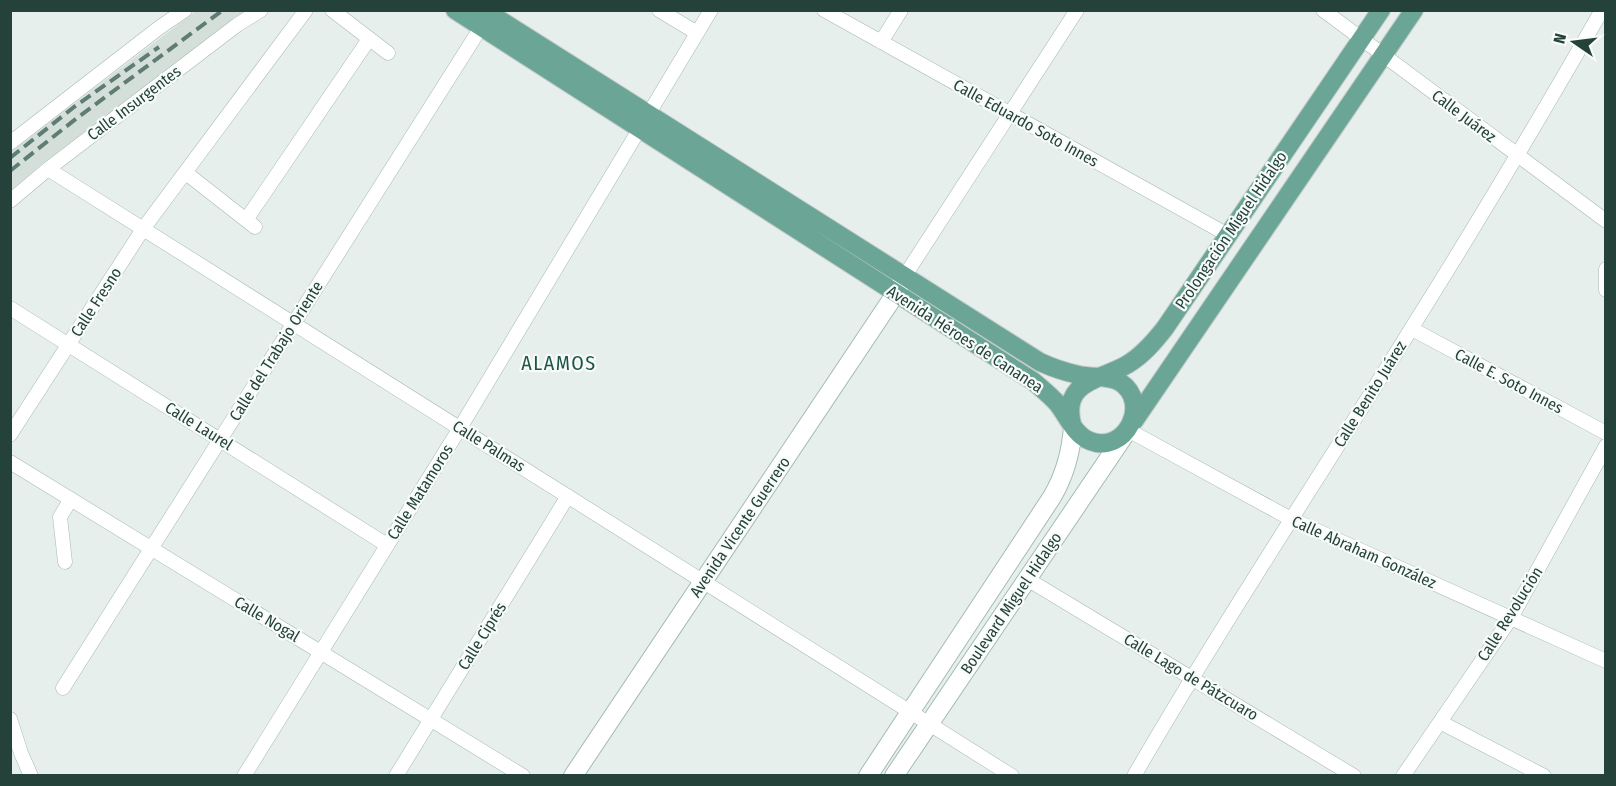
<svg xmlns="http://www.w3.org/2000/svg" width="1616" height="786" viewBox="0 0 1616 786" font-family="'Fira Sans Condensed',sans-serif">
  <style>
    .built { fill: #d4dfda }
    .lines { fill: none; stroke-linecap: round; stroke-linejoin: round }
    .street-casing { stroke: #a8b8b2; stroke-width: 15 }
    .secondary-casing { stroke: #a4bbb3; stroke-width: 20 }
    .primary-casing { stroke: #c2cac8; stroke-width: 20 }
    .street { stroke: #fff; stroke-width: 14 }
    .secondary { stroke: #fff; stroke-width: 18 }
    .primary { stroke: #6aa596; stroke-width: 18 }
    .rail { stroke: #5f7d75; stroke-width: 4; stroke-dasharray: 12 6; stroke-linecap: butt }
    .labels { text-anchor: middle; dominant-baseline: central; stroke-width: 4.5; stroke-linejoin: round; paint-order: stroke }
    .street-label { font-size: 16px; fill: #24423a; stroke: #f7fbf9 }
    .quarter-label { font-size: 20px; letter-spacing: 1.5px; fill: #1f5548; stroke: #f7fbf9 }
  </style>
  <rect width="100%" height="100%" fill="#e6efeb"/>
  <path class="built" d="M196,11H253L182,58L39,166L11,190V152Z"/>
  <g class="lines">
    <defs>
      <path id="street" d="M332,10L388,53
        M659,10L697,33
        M824,10L1228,235
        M1323,10L1606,221
        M881,42L901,10
        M10,143L160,27L185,10
        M48,169L1012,776
        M186,173L255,227
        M10,201L48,169L237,25L261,10
        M246,220L369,39
        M1606,269V290
        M904,277L1077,10
        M10,308L387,545
        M1412,329L1606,433
        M1128,430L1291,519L1606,661
        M10,435L143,229L306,10
        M10,462L523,776
        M65,562L60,517L71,499
        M1027,579L1354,776
        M63,688L485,21
        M10,719L21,753L31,776
        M1440,722L1544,776
        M244,776L460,428L711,10
        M396,776L568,496
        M1134,776C1222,624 1319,478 1411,329C1477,224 1540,118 1602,10
        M1403,776L1511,618L1606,446"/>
      <path id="secondary" d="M573,776L896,293L902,281
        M868,776L1052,497C1065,475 1071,453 1073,427
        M894,776L1128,430"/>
      <path id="primary" d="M455,10L1033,381C1041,388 1050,395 1057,403C1067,415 1074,435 1090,441C1125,455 1152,403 1120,382C1108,375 1093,378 1079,375C1065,372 1053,368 1040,362L484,10
        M1134,421L1414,10
        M1072,424C1061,380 1102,380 1128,364C1143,355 1154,342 1165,328L1381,10"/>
    </defs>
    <use href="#street" class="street-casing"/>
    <use href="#secondary" class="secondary-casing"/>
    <use href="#primary" class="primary-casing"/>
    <use href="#street" class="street"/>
    <use href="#secondary" class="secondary"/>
    <use href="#primary" class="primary"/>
    <path class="rail" d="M10,158L74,107L159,47
      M10,171L77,118L223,10"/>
  </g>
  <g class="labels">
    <g class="street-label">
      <text transform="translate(134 103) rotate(-37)">Calle Insurgentes</text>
      <text transform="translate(1464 116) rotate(37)">Calle Juárez</text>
      <text transform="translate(1026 123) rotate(29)">Calle Eduardo Soto Innes</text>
      <text transform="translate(1231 230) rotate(-56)">Prolongación Miguel Hidalgo</text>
      <text transform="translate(96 302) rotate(-57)">Calle Fresno</text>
      <text transform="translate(965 339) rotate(33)">Avenida Héroes de Cananea</text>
      <text transform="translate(276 351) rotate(-58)">Calle del Trabajo Oriente</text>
      <text transform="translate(1509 381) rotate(28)">Calle E. Soto Innes</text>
      <text transform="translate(1370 394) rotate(-58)">Calle Benito Juárez</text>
      <text transform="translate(199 426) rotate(32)">Calle Laurel</text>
      <text transform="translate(489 446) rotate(32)">Calle Palmas</text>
      <text transform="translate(420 492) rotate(-58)">Calle Matamoros</text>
      <text transform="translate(740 527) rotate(-56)">Avenida Vicente Guerrero</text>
      <text transform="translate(1364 552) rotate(24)">Calle Abraham González</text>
      <text transform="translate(1011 603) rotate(-56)">Boulevard Miguel Hidalgo</text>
      <text transform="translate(1510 614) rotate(-58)">Calle Revolución</text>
      <text transform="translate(267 619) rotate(31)">Calle Nogal</text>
      <text transform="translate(482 636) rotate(-58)">Calle Ciprés</text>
      <text transform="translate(1191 677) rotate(31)">Calle Lago de Pátzcuaro</text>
    </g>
    <g class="quarter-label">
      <text x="559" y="363">ALAMOS</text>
    </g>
  </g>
  <rect width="1616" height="786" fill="none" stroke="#24423a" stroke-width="24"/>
  <g transform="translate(1574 42) rotate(284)" stroke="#f7fbf9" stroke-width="4.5" paint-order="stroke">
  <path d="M0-4.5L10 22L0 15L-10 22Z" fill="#24423a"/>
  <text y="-9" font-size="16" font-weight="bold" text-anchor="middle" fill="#24423a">N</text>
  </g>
</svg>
